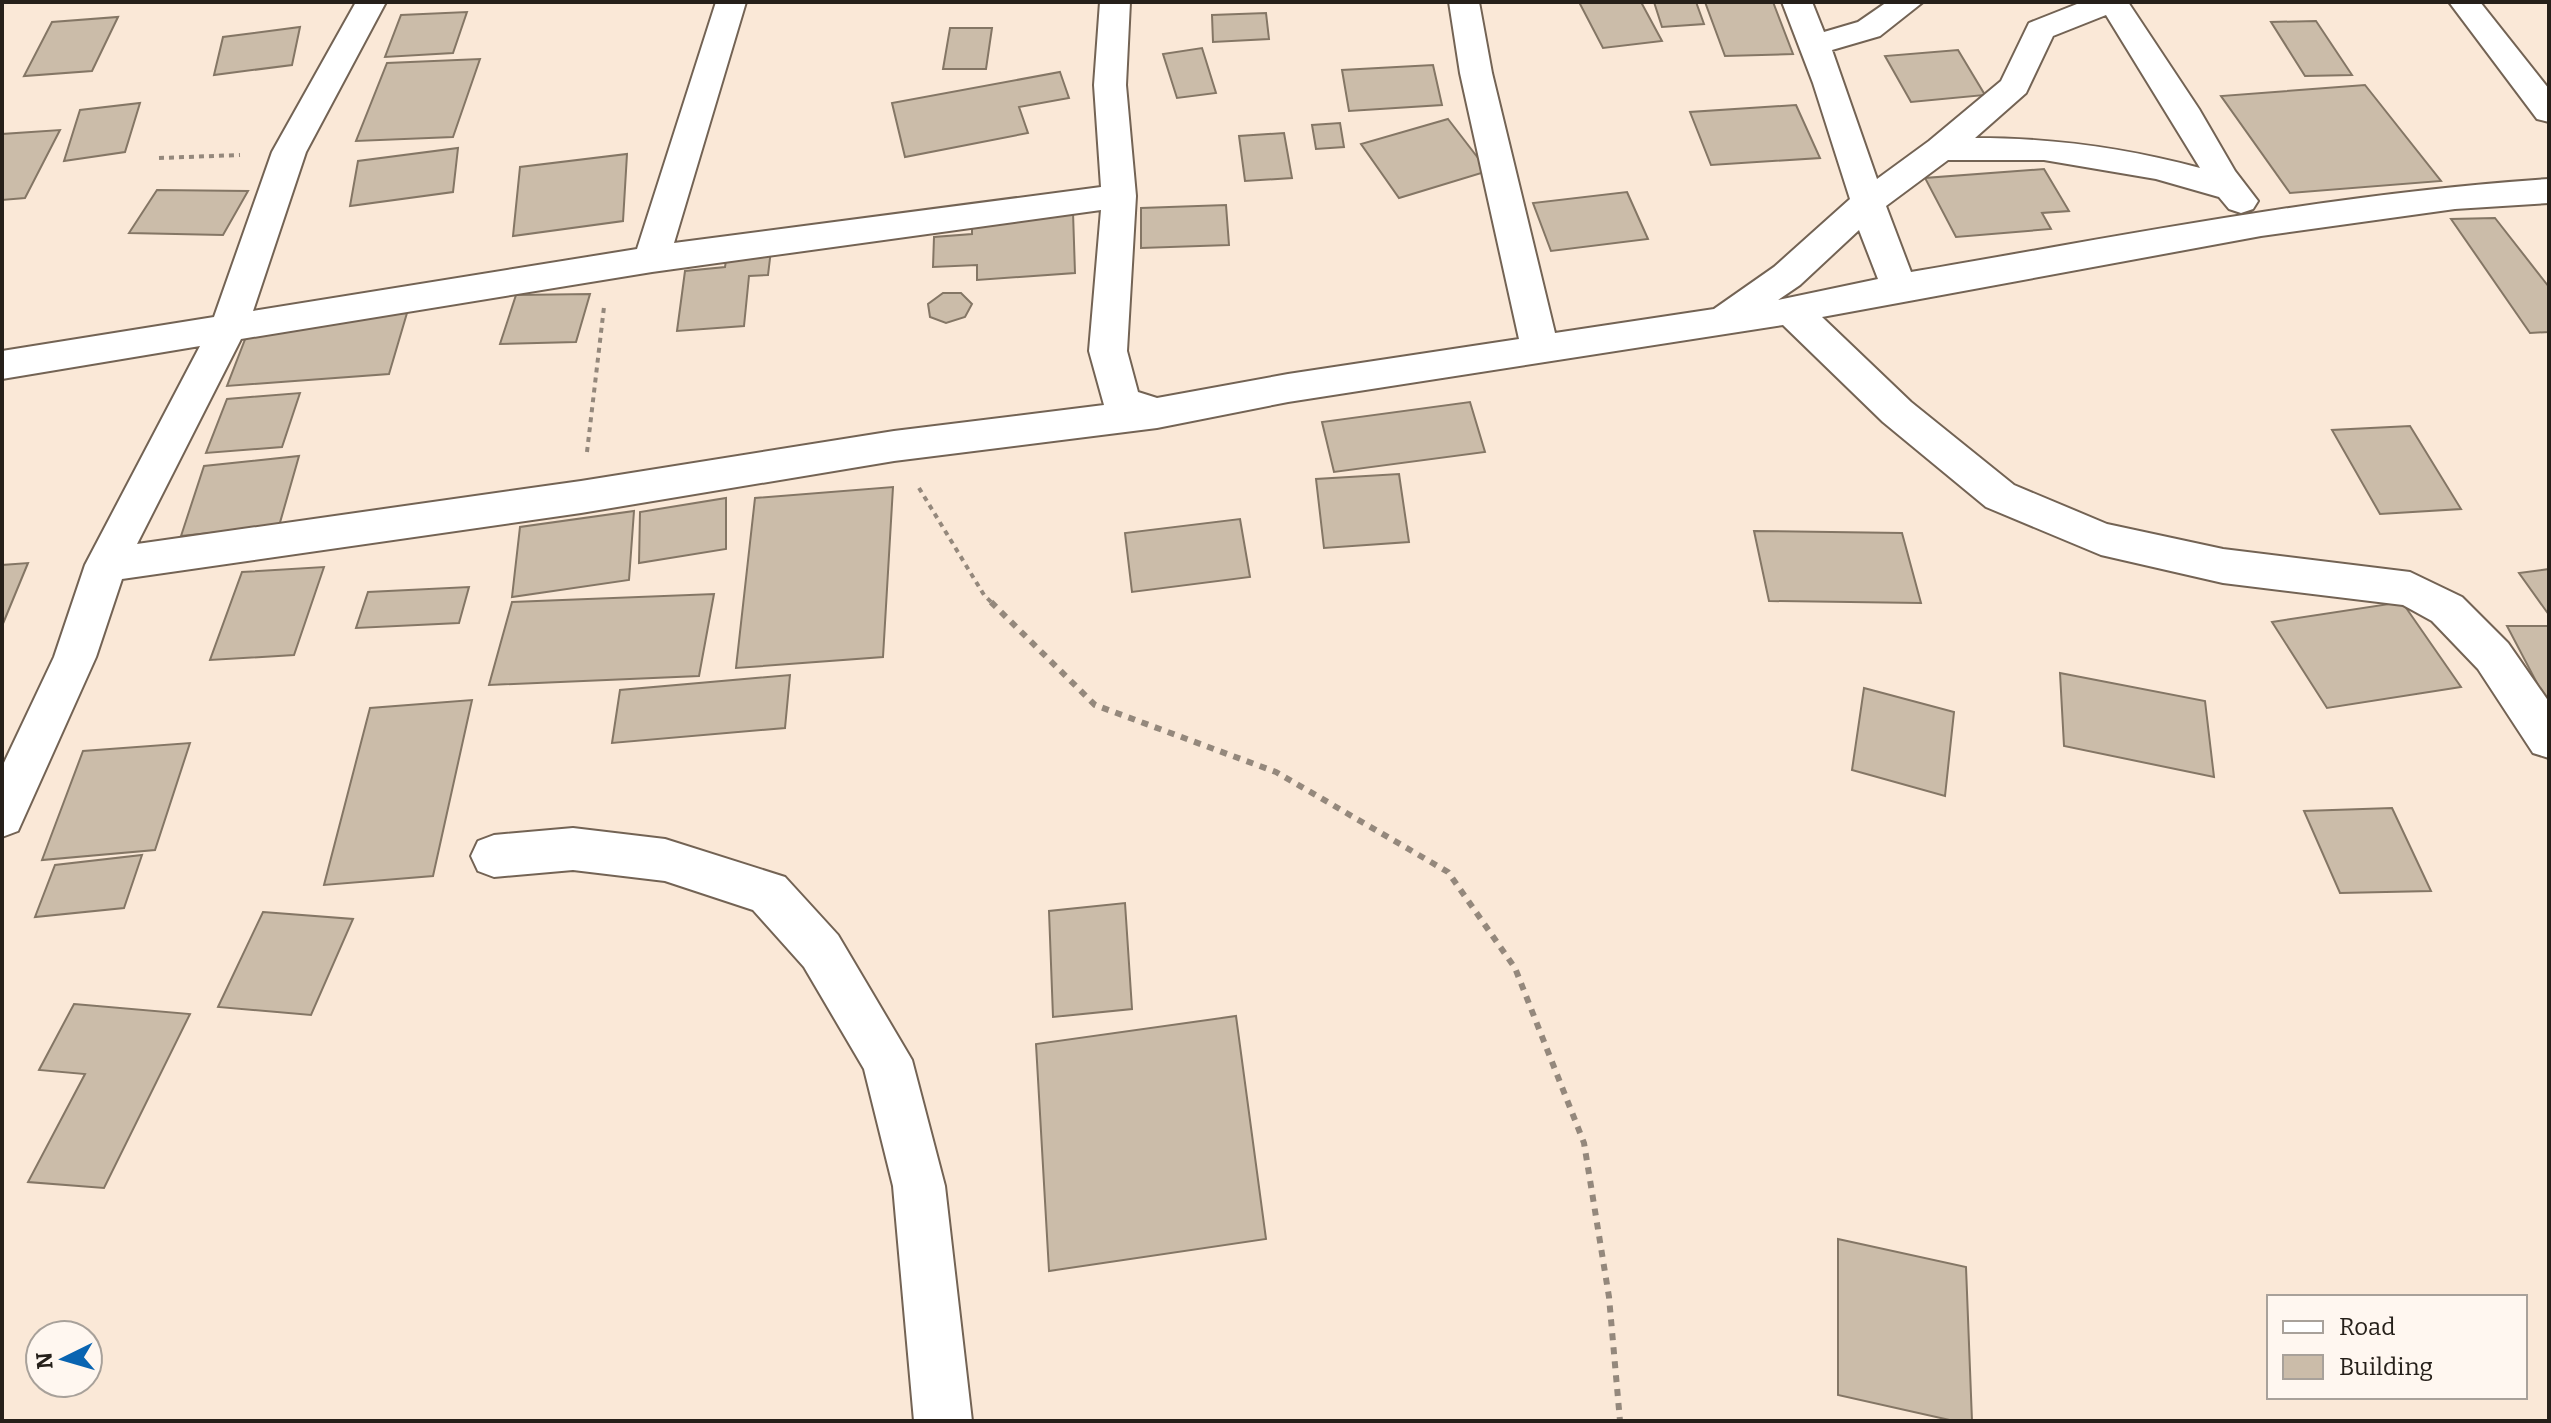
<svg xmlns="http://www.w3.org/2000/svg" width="2551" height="1423" viewBox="0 0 2551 1423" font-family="Bitter,serif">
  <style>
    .building { fill: #cbbca9; stroke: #847665; stroke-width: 2 }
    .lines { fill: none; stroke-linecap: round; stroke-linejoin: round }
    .minor-casing { stroke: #736354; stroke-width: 4 }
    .path-far1 { stroke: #94887c; stroke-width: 4; stroke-dasharray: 5 5; stroke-linecap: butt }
    .path { stroke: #94887c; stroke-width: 6; stroke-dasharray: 7 7; stroke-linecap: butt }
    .minor { fill: #fff; fill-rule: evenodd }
  </style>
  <rect width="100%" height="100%" fill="#fae8d7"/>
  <path class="building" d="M1579,2H1641L1662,41L1603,48Z
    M1654,2H1696L1704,24L1662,27Z
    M1705,2H1773L1793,54L1725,56Z
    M467,12L453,53L385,57L401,15Z
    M1266,13L1269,39L1213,42L1212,15Z
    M118,17L92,71L24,76L52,22Z
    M2316,21L2352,75L2305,76L2271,22Z
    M300,27L292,65L214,75L223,37Z
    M950,28H992L986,69H943Z
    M1202,48L1216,93L1177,98L1163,54Z
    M1958,50L1985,95L1911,102L1885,56Z
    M480,59L453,137L356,141L387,63Z
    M1433,65L1442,105L1349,111L1342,70Z
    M1060,72L1069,98L1019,107L1028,133L905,157L892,103Z
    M2365,85L2441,181L2290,193L2221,96Z
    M140,103L125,152L64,161L80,110Z
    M1796,105L1820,158L1711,165L1690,112Z
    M1448,119L1488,171L1399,198L1361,144Z
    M1340,123L1344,147L1316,149L1312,125Z
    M60,130L25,198L2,200V134Z
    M1284,133L1292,178L1245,181L1239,136Z
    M458,148L453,192L350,206L358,161Z
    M627,154L623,221L513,236L520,167Z
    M2044,169L2069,211L2042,213L2051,229L1956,237L1925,178Z
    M157,190L248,191L223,235L129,233Z
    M1627,192L1648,239L1551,251L1533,203Z
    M1226,205L1229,245L1141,248V208Z
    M1073,212L1075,273L977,280V265L933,267L934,237L972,234V218Z
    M2495,218L2549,287V332L2530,333L2451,219Z
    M771,250L768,275L749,276L744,326L677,331L685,271L725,267L727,254Z
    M943,293H961L972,304L965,317L946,323L930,317L928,304Z
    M590,294L576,342L500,344L516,295Z
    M407,313L389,374L227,386L251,324Z
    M300,393L282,447L206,453L227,399Z
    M1470,402L1485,452L1334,472L1322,422Z
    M2410,426L2461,509L2380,514L2332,430Z
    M299,456L279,526L181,536L204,466Z
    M1399,474L1409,542L1324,548L1316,479Z
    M893,487L883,657L736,668L755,498Z
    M726,498V549L639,563L640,512Z
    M634,511L629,580L512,597L520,527Z
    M1240,519L1250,577L1132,592L1125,533Z
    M1754,531L1902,533L1921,603L1769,601Z
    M28,563L2,626V565Z
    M324,567L294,655L210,660L242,572Z
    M2549,569V615L2519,573Z
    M469,587L459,623L356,628L368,592Z
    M714,594L699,676L489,685L512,602Z
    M2402,602L2461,687L2327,708L2272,622Z
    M2507,626H2549V706Z
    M2060,673L2205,701L2214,777L2064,746Z
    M790,675L785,728L612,743L620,690Z
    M1864,688L1954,712L1945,796L1852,770Z
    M472,700L433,876L324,885L370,708Z
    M190,743L155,850L42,860L83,751Z
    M2392,808L2431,891L2340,893L2304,811Z
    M142,855L124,908L35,917L55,865Z
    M1125,903L1132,1009L1053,1017L1049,911Z
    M263,912L353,919L311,1015L218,1007Z
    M74,1004L190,1014L104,1188L28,1182L85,1074L39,1070Z
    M1236,1016L1266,1239L1049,1271L1036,1044Z
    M1838,1239L1966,1267L1972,1421H1954L1838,1395Z"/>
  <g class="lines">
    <defs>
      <path id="minor" d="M356,2H386L306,152L253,311L637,249L716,2H746L674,243L1101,187L1094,85L1100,2H1130L1126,85L1136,196L1127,351L1138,392L1157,398L1288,374L1519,339L1460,73L1449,2H1479L1492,73L1555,333L1714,309L1774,267L1850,199L1813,83L1782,2H1812L1824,32L1858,22L1887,2H1923L1880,36L1832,50L1877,179L1929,141L2001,81L2029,23L2082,2H2128L2199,109L2235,171L2258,201L2253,209L2241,213L2229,209L2219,197L2156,179L2044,160H1948L1886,206L1911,272C2123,236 2334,193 2549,179V203L2455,209L2261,236L1822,317L1911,402L2014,485L2107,524L2223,549L2410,572L2462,597L2508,643L2549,702V758L2533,753L2478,669L2432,621L2403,605L2223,583L2101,555L1986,507L1883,422L1783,325L1288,402L1157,428L894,461L581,513L122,579L96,657L18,831L2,837V767L54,657L85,565L200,346L2,379V351L214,317L272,152ZM2106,15L2200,168C2125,148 2052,138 1975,138L2026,93L2053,36ZM1101,210L1089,351L1104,405L894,431L581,481L137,544L241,339L652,272ZM1859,230L1878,279L1778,300L1800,285Z
        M2449,2H2480L2549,89V122L2537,119Z
        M573,828L665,839L785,877L838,935L912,1060L945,1186L972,1421H914L893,1186L864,1069L804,967L753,910L665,881L573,870L494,877L478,871L471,856L478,841L494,835Z"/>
    </defs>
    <use href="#minor" class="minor-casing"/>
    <path class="path-far1" d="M159,158L240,155
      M587,452L604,307
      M919,488L984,595L993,604"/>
    <path class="path" d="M991,602L1095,705L1276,772L1448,872L1515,968L1584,1143L1609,1297L1620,1421"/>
    <use href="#minor" class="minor"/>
  </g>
  <rect width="2551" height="1423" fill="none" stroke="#26201a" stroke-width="8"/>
  <rect x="2267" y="1295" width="260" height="104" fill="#fff7f0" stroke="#a8a19a" stroke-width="2"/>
  <rect x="2283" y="1321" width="40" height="12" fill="#ffffff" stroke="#a8a19a" stroke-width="2"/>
  <text x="2339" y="1335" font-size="24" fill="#26201a">Road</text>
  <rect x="2283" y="1355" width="40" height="24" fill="#cbbca9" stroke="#a8a19a" stroke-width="2"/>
  <text x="2339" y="1375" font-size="24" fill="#26201a">Building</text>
  <g transform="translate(64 1359) rotate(265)"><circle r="38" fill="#fff7f0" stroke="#a8a19a" stroke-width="2"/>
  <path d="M0-6L14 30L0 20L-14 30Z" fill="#0964b1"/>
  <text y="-12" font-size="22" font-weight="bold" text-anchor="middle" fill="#26201a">N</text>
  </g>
</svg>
